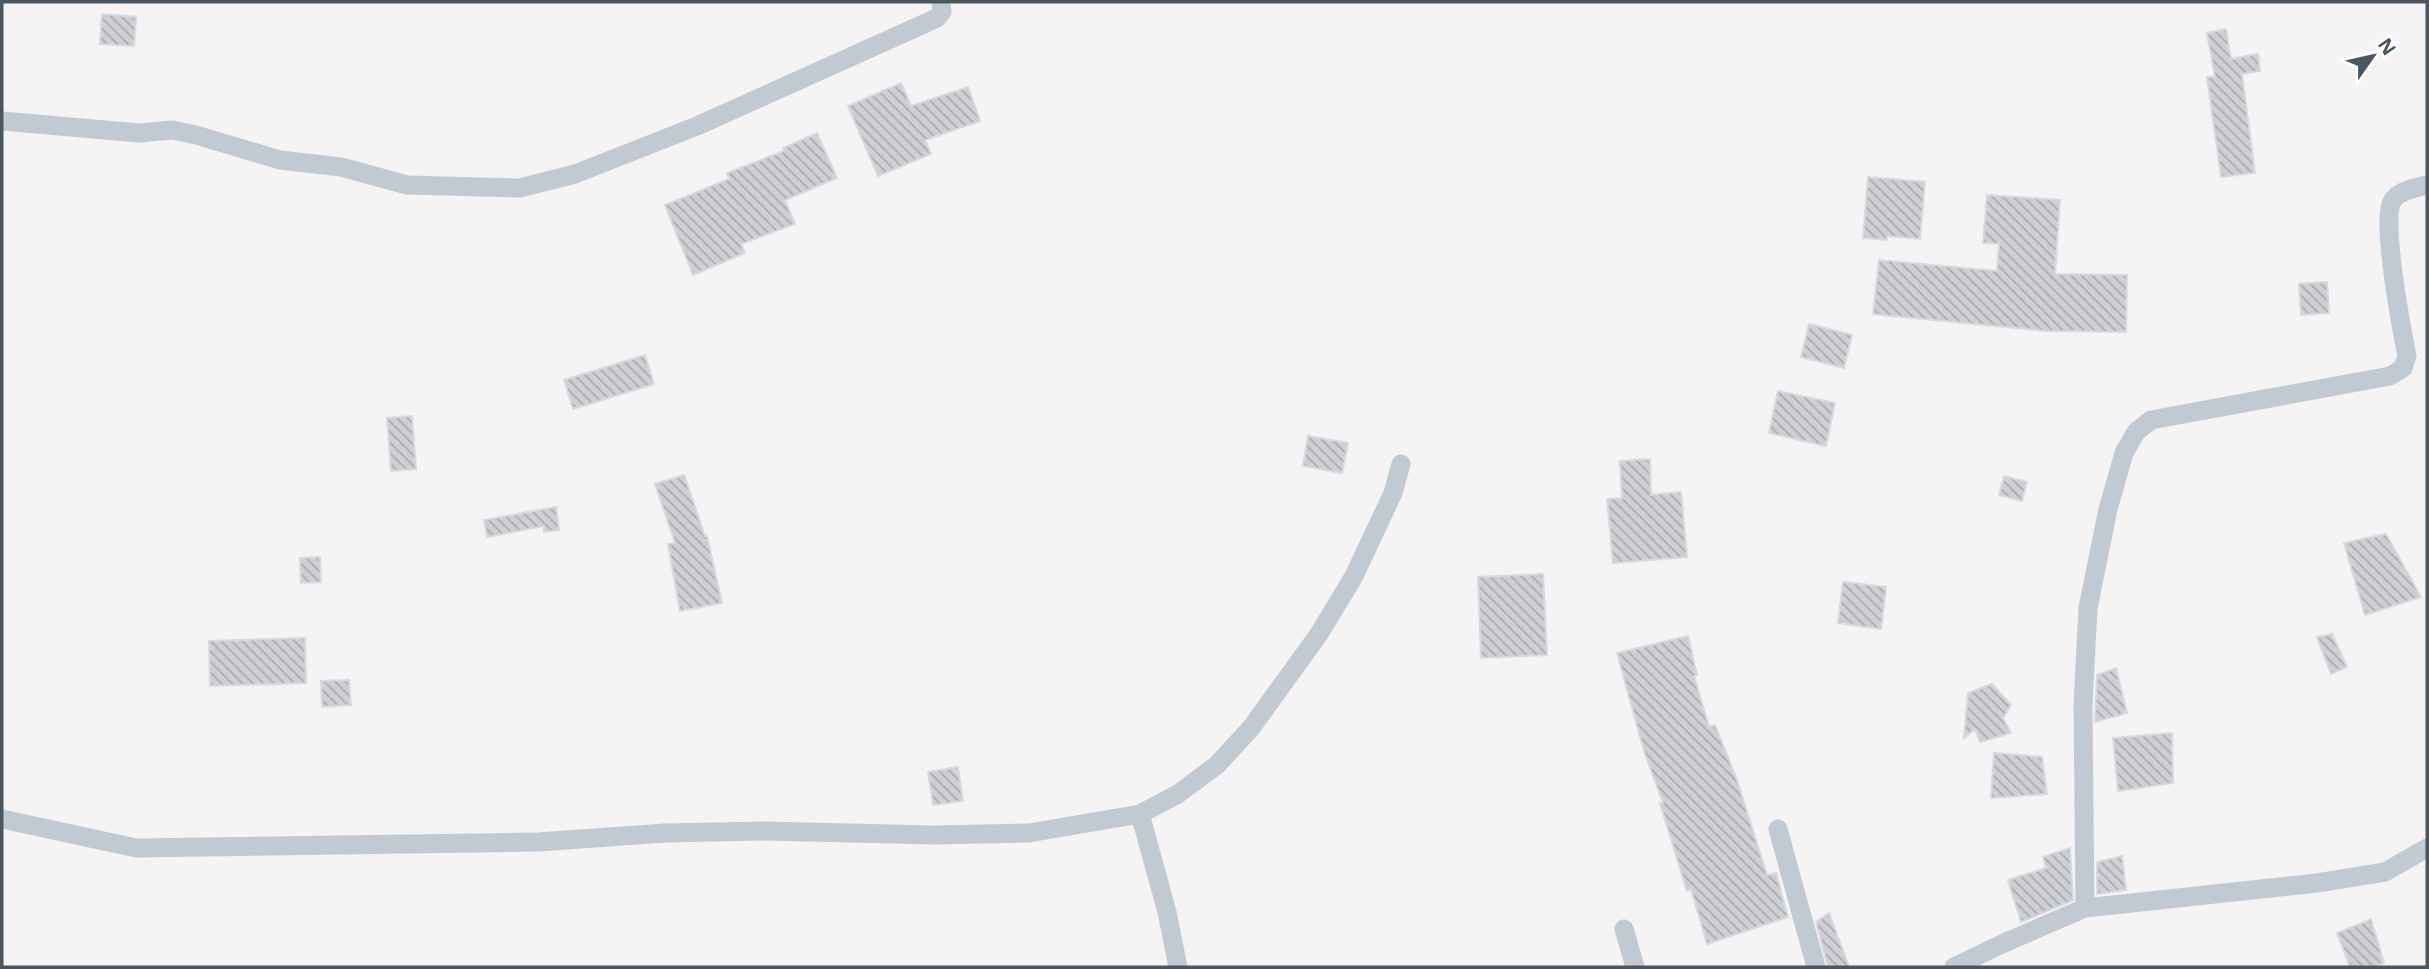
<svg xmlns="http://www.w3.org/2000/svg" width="2429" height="969" viewBox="0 0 2429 969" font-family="'Noto Sans',sans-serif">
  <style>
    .building { fill: url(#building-back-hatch); stroke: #d7d9de; stroke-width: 2 }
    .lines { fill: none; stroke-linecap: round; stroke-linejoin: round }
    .street { stroke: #c1cad2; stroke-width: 19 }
  </style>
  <defs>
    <pattern id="building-back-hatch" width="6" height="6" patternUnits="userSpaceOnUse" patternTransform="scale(1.75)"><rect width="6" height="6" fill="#cdcfd5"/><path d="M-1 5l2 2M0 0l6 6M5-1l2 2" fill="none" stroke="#a8abb0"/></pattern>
  </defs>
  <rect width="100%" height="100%" fill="#f5f3f3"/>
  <path class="building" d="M102,14L136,17L134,46L100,44Z
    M2226,29L2231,59L2258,54L2260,71L2242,74L2255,173L2221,177L2207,77H2215L2207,33Z
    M901,83L911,106L968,87L980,121L925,140L931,154L878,176L848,106Z
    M817,133L837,178L785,200L795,224L741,244L745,253L693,275L665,205L729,179L727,173L784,151L783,148Z
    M1868,177L1925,182L1920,239L1887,236V240L1863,238Z
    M1987,195L2060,200L2055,274L2127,275L2126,332L2048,331L1873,314L1879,260L1997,271L1999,244L1983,243Z
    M2327,282L2329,313L2301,315L2299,284Z
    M1809,324L1852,335L1844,368L1801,357Z
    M645,355L654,384L573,409L564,380Z
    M1778,391L1835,403L1826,446L1769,433Z
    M412,416L416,469L391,471L387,418Z
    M1308,436L1348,443L1342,473L1303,466Z
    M1650,459L1651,495L1681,492L1687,557L1613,563L1607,499L1622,498L1620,461Z
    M684,475L705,536H707L722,603L680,611L668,544L675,543L655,484Z
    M2004,476L2027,482L2022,501L1999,495Z
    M556,507L559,530L544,532V526L487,537L484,520Z
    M2386,534L2421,597L2365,615L2344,543Z
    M320,557L321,582L301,583L300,558Z
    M1543,574L1547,655L1481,658L1478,577Z
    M1843,582L1886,587L1881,629L1838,623Z
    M2332,634L2347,667L2331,674L2317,637Z
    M1688,636L1697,675L1694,676L1709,727L1715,725L1737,780L1767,875L1776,873L1788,917L1707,944L1691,889L1687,891L1660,803H1663L1644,751L1617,653Z
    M305,638L306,683L210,686L209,641Z
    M2116,668L2127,713L2095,722L2097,675Z
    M349,680L351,705L322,707L321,681Z
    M1992,684L2011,705L2003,718L2011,733L1980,742L1975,729L1964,738L1968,693Z
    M2172,733L2173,783L2118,791L2113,738Z
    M1994,753L2042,757L2047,794L1991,798Z
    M958,767L963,801L933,805L928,772Z
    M2070,848L2073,900L2021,922L2008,880L2046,868L2043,857Z
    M2122,856L2126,890L2097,894V862Z
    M1829,913L1849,967H1828L1816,922Z
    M2371,919L2384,963L2370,967H2350L2337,933Z"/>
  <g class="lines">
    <path class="street" d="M2,121L139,133L172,130L196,135L280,160L341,167L407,185L520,188L575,174L697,126L937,18L942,12L941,2
      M1140,814L1167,912L1178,967
      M2,819L136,848L538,842L665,833L765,831L934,835L1029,833L1140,814L1178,794L1217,765L1251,728L1319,634L1354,576L1393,493L1401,464
      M1778,829L1816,967
      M2085,908L2083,705L2088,608L2108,509L2124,453L2136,432L2151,420L2390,376L2403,368L2407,356C2402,331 2380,216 2393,200C2400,190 2416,188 2427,185
      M1624,929L1635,967
      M1954,967L2004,943L2085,908L2317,883L2385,872L2427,848"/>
  </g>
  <rect width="2429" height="969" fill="none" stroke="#4a5661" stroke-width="7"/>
  <g transform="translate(2373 56) rotate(56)" stroke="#ffffff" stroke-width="5" paint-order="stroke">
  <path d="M0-5L12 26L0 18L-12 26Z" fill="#4a5661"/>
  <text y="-10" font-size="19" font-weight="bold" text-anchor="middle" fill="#4a5661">N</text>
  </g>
</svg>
